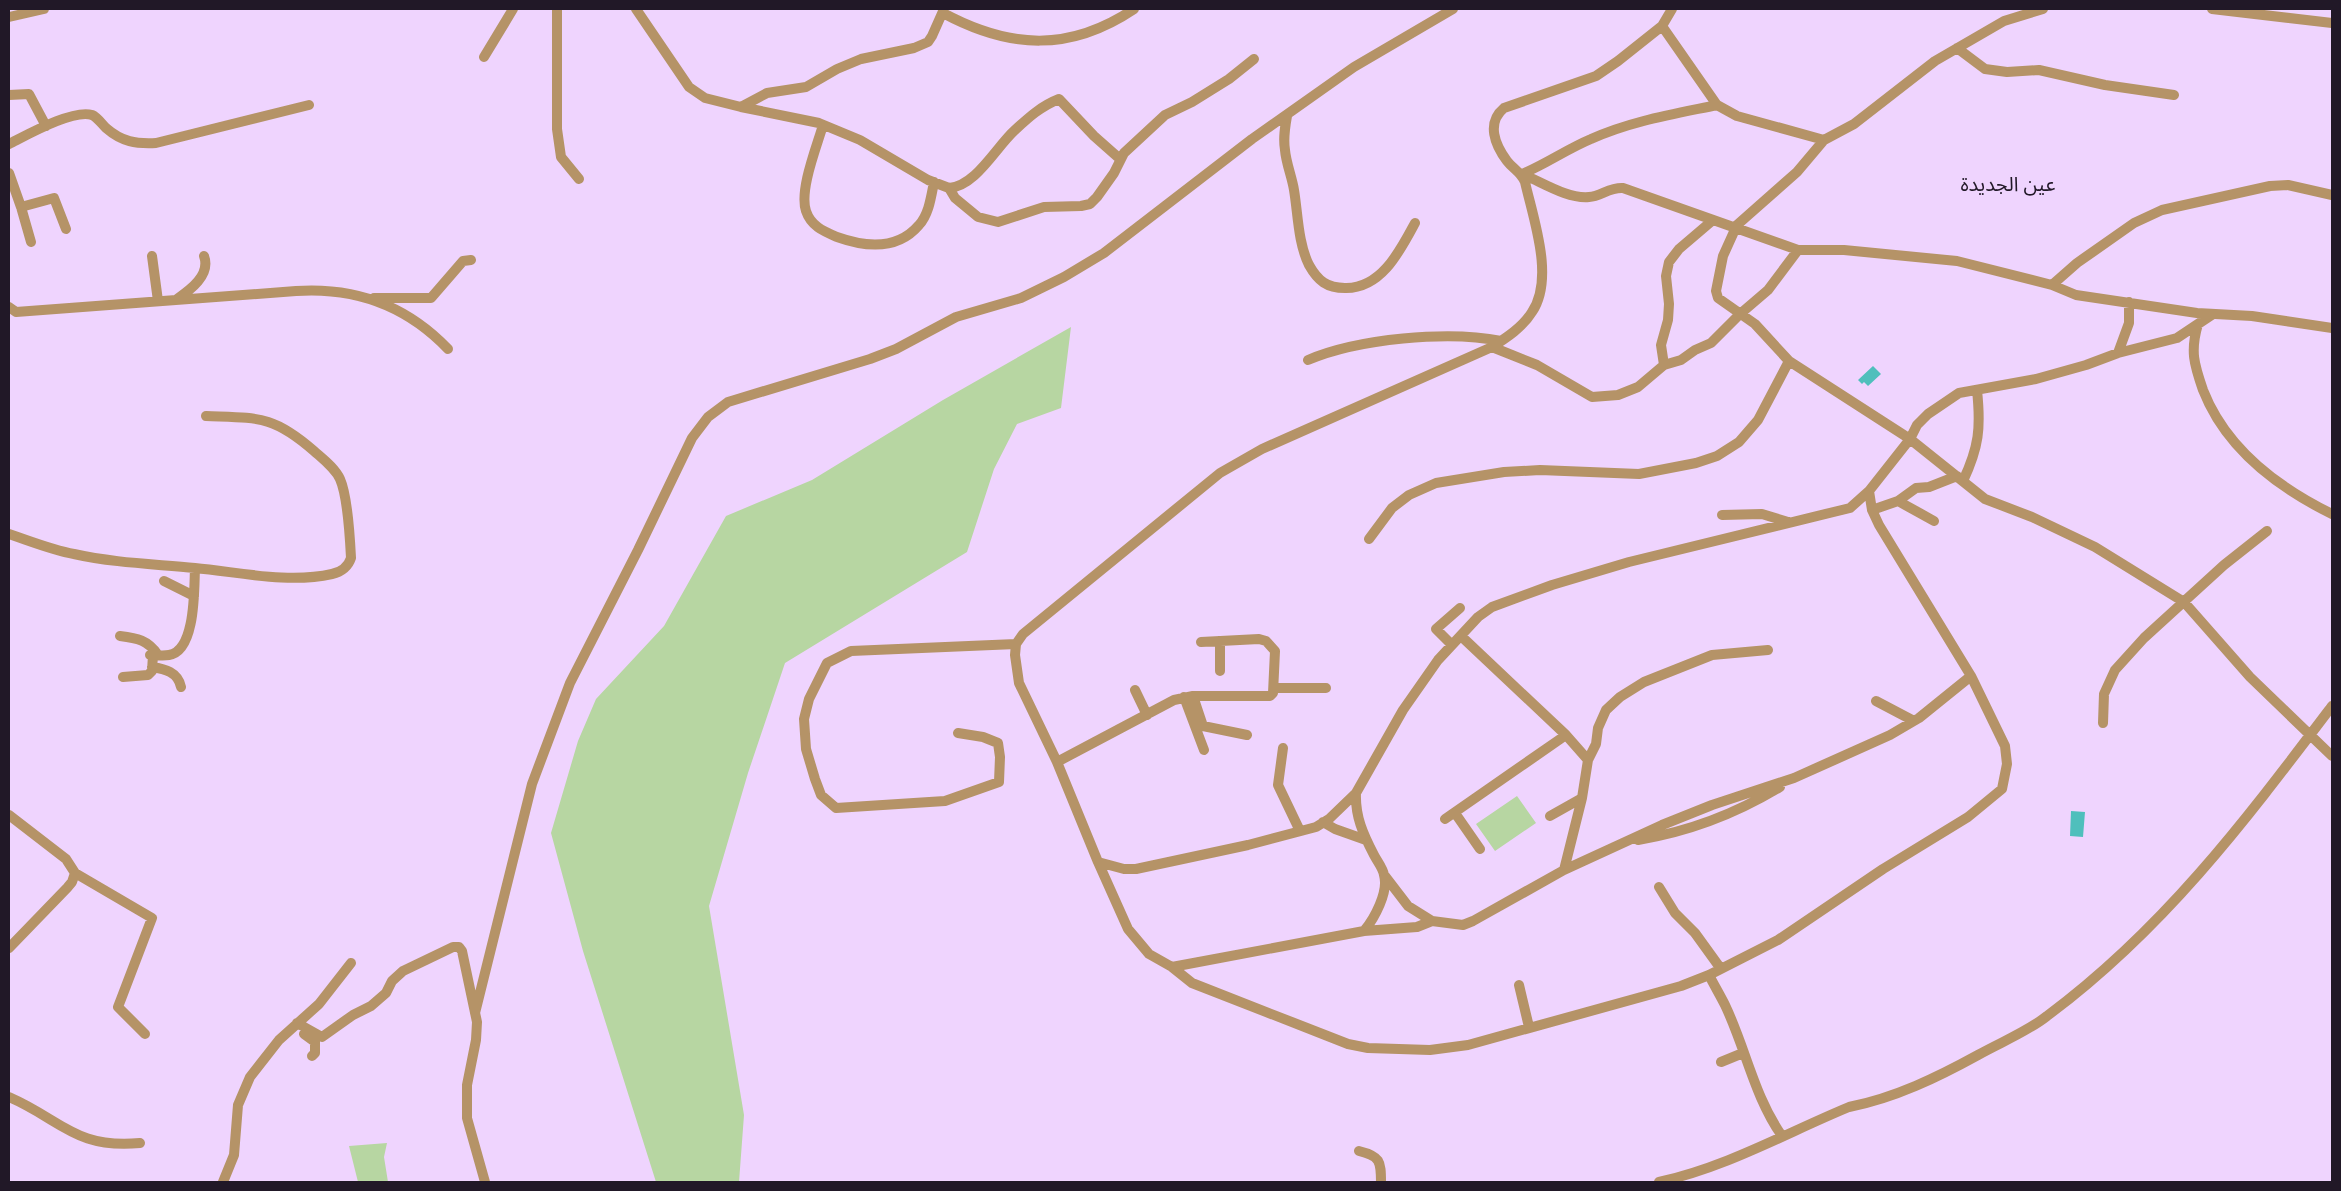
<svg xmlns="http://www.w3.org/2000/svg" width="2341" height="1191" viewBox="0 0 2341 1191" font-family="'Playfair Display','Noto Sans Arabic',serif">
  <style>
    .green { fill: #b7d6a2 }
    .water { fill: #4fbfbc }
    .lines { fill: none; stroke-linecap: round; stroke-linejoin: round }
    .minor { stroke: #b59367; stroke-width: 10 }
    .labels { text-anchor: middle; dominant-baseline: central; stroke-width: 4.5; stroke-linejoin: round; paint-order: stroke }
    .quarter-label { font-size: 20px; fill: #211827; stroke: #efd4fe }
  </style>
  <rect width="100%" height="100%" fill="#efd4fe"/>
  <path class="green" d="M1071,327L1061,408L1017,424L994,469L967,552L785,663L748,773L709,906L744,1115L739,1182H656L583,951L551,833L578,741L596,699L664,626L726,516L812,480L943,400Z
    M1517,796L1536,823L1495,851L1476,824Z
    M387,1143L384,1157L388,1182H358L349,1146Z"/>
  <path class="water" d="M1873,366L1881,374L1868,386L1864,382L1862,384L1858,380Z
    M2071,811L2085,812L2083,837L2070,836Z"/>
  <g class="lines">
    <path class="minor" d="M557,9V129L561,157L579,179
      M636,9L689,87L705,98L741,107L767,93L806,87L837,69L861,59L914,48L928,42L932,36L944,9
      M1672,9L1662,26L1717,105L1737,116L1824,140L1854,124L1935,61L2004,21L2043,9
      M2212,9L2332,23
      M943,13C1010,49 1070,52 1134,9
      M9,17L44,9
      M1662,26L1618,61L1596,76L1504,108C1486,123 1495,145 1507,161C1513,169 1521,172 1525,182C1533,218 1555,278 1532,312C1523,327 1506,338 1492,347L1262,449L1220,473L1023,634L1016,644L1015,655L1019,683L1057,762L1098,862L1128,929L1149,954L1172,967L1192,983L1348,1044L1368,1048L1430,1050L1468,1045L1681,986L1709,975L1778,940L1883,869L1968,817L2002,789L2007,764L2005,746L1971,676L1879,525L1872,510L1869,491
      M1957,48L1985,69L2007,72L2039,70L2105,85L2174,95
      M484,57L513,9
      M9,95L29,94L46,126
      M741,107L819,123L860,140L928,180L949,188L955,198L978,217L998,222L1044,207L1081,206L1090,204L1097,197L1114,173L1124,153L1165,115L1192,102L1229,79L1254,59
      M1287,116C1285,127 1283,138 1285,150C1286,163 1292,177 1294,190C1298,214 1298,243 1309,265C1318,281 1327,288 1345,288C1381,289 1400,251 1415,223
      M823,125C817,146 799,190 806,211C811,226 823,231 837,237C865,247 897,251 919,225C929,214 931,197 934,182
      M9,144C27,135 73,109 92,115C97,117 102,124 106,128C122,142 136,144 156,143L309,105
      M9,173L21,207L54,198L66,229
      M1522,174C1542,182 1567,199 1589,197C1601,196 1610,187 1623,188L1798,250H1844L1957,261L2052,285L2076,295L2197,313L2252,316L2332,328
      M1522,174C1546,164 1567,149 1591,139C1631,121 1674,114 1717,105
      M949,188C976,186 996,147 1015,130C1028,118 1041,106 1059,99L1094,136L1120,159
      M21,207L31,242
      M152,256L158,301
      M2052,285L2077,263L2134,223L2162,210L2270,186L2288,185L2332,195
      M374,298H431L463,261L471,260
      M177,299C190,290 211,275 204,256
      M9,307L16,312L296,291C356,287 406,305 448,349
      M2213,314L2177,338L2118,353L2086,365L2036,379L1959,393L1928,414L1917,425L1910,439L1985,499L2032,517L2095,547L2184,602L2250,677L2332,756
      M2198,324C2190,351 2194,364 2203,390C2226,449 2277,487 2332,514
      M1492,347L1537,365L1592,397L1618,395L1638,387L1664,365L1681,360L1695,350L1711,343L1740,314L1768,290L1798,250
      M2118,353L2129,323V302
      M1308,360C1357,339 1448,330 1501,341
      M1664,365L1661,345L1668,320L1669,304L1666,276L1669,262L1679,249L1713,220
      M1963,481C1979,447 1981,428 1977,390
      M1898,501L1916,488L1929,487L1957,476
      M1872,510L1898,501L1934,521
      M1722,515L1762,514L1788,522
      M9,534C30,541 52,550 74,554C114,563 155,564 195,568C239,572 288,584 332,574C341,572 348,567 351,558C350,538 348,497 340,479C335,468 323,459 314,451C273,415 258,418 206,416
      M1369,539L1392,508L1409,495L1436,483L1504,472L1540,470L1639,474L1696,463L1717,456L1739,442L1758,420L1789,361
      M164,581L194,596
      M120,636C137,638 148,640 158,655
      M1461,636L1566,735L1588,760L1582,798L1564,870
      M1220,641V671
      M1452,645L1436,629L1460,608
      M150,655C156,655 163,656 169,655C196,651 194,588 195,568
      M152,667C165,669 178,672 181,687
      M123,677L148,675L152,671L153,655
      M1275,688H1326
      M1135,690L1147,715
      M1193,696L1203,726L1247,735
      M1184,697L1204,750
      M1876,701L1914,721
      M2103,723L2104,694L2115,670L2144,638L2224,565L2267,531
      M958,733L983,737L998,743L1000,757L999,782L945,801L836,808L821,795L815,779L806,749L804,719L809,699L827,663L851,651L1016,644
      M1283,748L1278,785L1300,831
      M1588,760L1596,744L1598,728L1606,710L1620,697L1644,682L1712,655L1768,650
      M1057,762L1174,700L1193,696H1270L1273,693L1275,651L1266,641L1259,639L1201,642
      M1356,793C1355,816 1363,834 1374,855C1377,861 1383,868 1384,875C1389,892 1374,919 1364,931
      M1455,813L1480,849
      M9,815L66,859L75,873L72,882L67,888L9,948
      M1550,816L1582,798
      M1445,819L1566,735
      M1323,822L1335,829L1366,840
      M1638,840C1687,832 1737,813 1780,787
      M1098,862L1124,869H1136L1248,845L1316,827L1329,819L1356,793L1403,710L1438,660L1478,617L1492,607L1552,585L1629,562L1850,508L1869,491L1910,439L1789,361L1755,324L1718,298L1716,291L1723,256L1737,225L1797,172L1824,140
      M75,873L152,918L118,1007L145,1034
      M1385,876L1408,906L1432,921
      M1659,887L1675,913L1695,933L1721,969
      M1172,967L1364,931L1417,927L1432,921L1463,925L1473,921L1564,870L1662,825L1712,805L1794,778L1890,735L1919,718L1971,676
      M1709,975C1714,985 1720,995 1725,1005C1746,1049 1754,1096 1782,1136
      M1519,985L1529,1027
      M475,1013L532,784L570,683L638,550L692,438L708,417L728,402L870,359L896,349L956,317L1021,298L1064,277L1104,253L1252,139L1354,67L1453,9
      M297,1023L322,1037L353,1015L371,1006L386,993L392,981L403,971L453,947H459L462,951L477,1022L476,1040L467,1085V1118L485,1182
      M304,1034L315,1042V1053L312,1056
      M1721,1062L1743,1053
      M9,1097C62,1120 75,1149 140,1143
      M1359,1151C1380,1156 1381,1161 1381,1182
      M223,1182L234,1155L238,1105L250,1077L279,1040L319,1004L351,963
      M1659,1182C1727,1167 1786,1133 1849,1107C1895,1098 1938,1077 1978,1055C2001,1042 2027,1032 2047,1016C2164,929 2245,821 2332,706"/>
  </g>
  <g class="labels">
    <g class="quarter-label">
      <text x="2008" y="182">عين الجديدة</text>
    </g>
  </g>
  <rect width="2341" height="1191" fill="none" stroke="#211827" stroke-width="20"/>
</svg>
